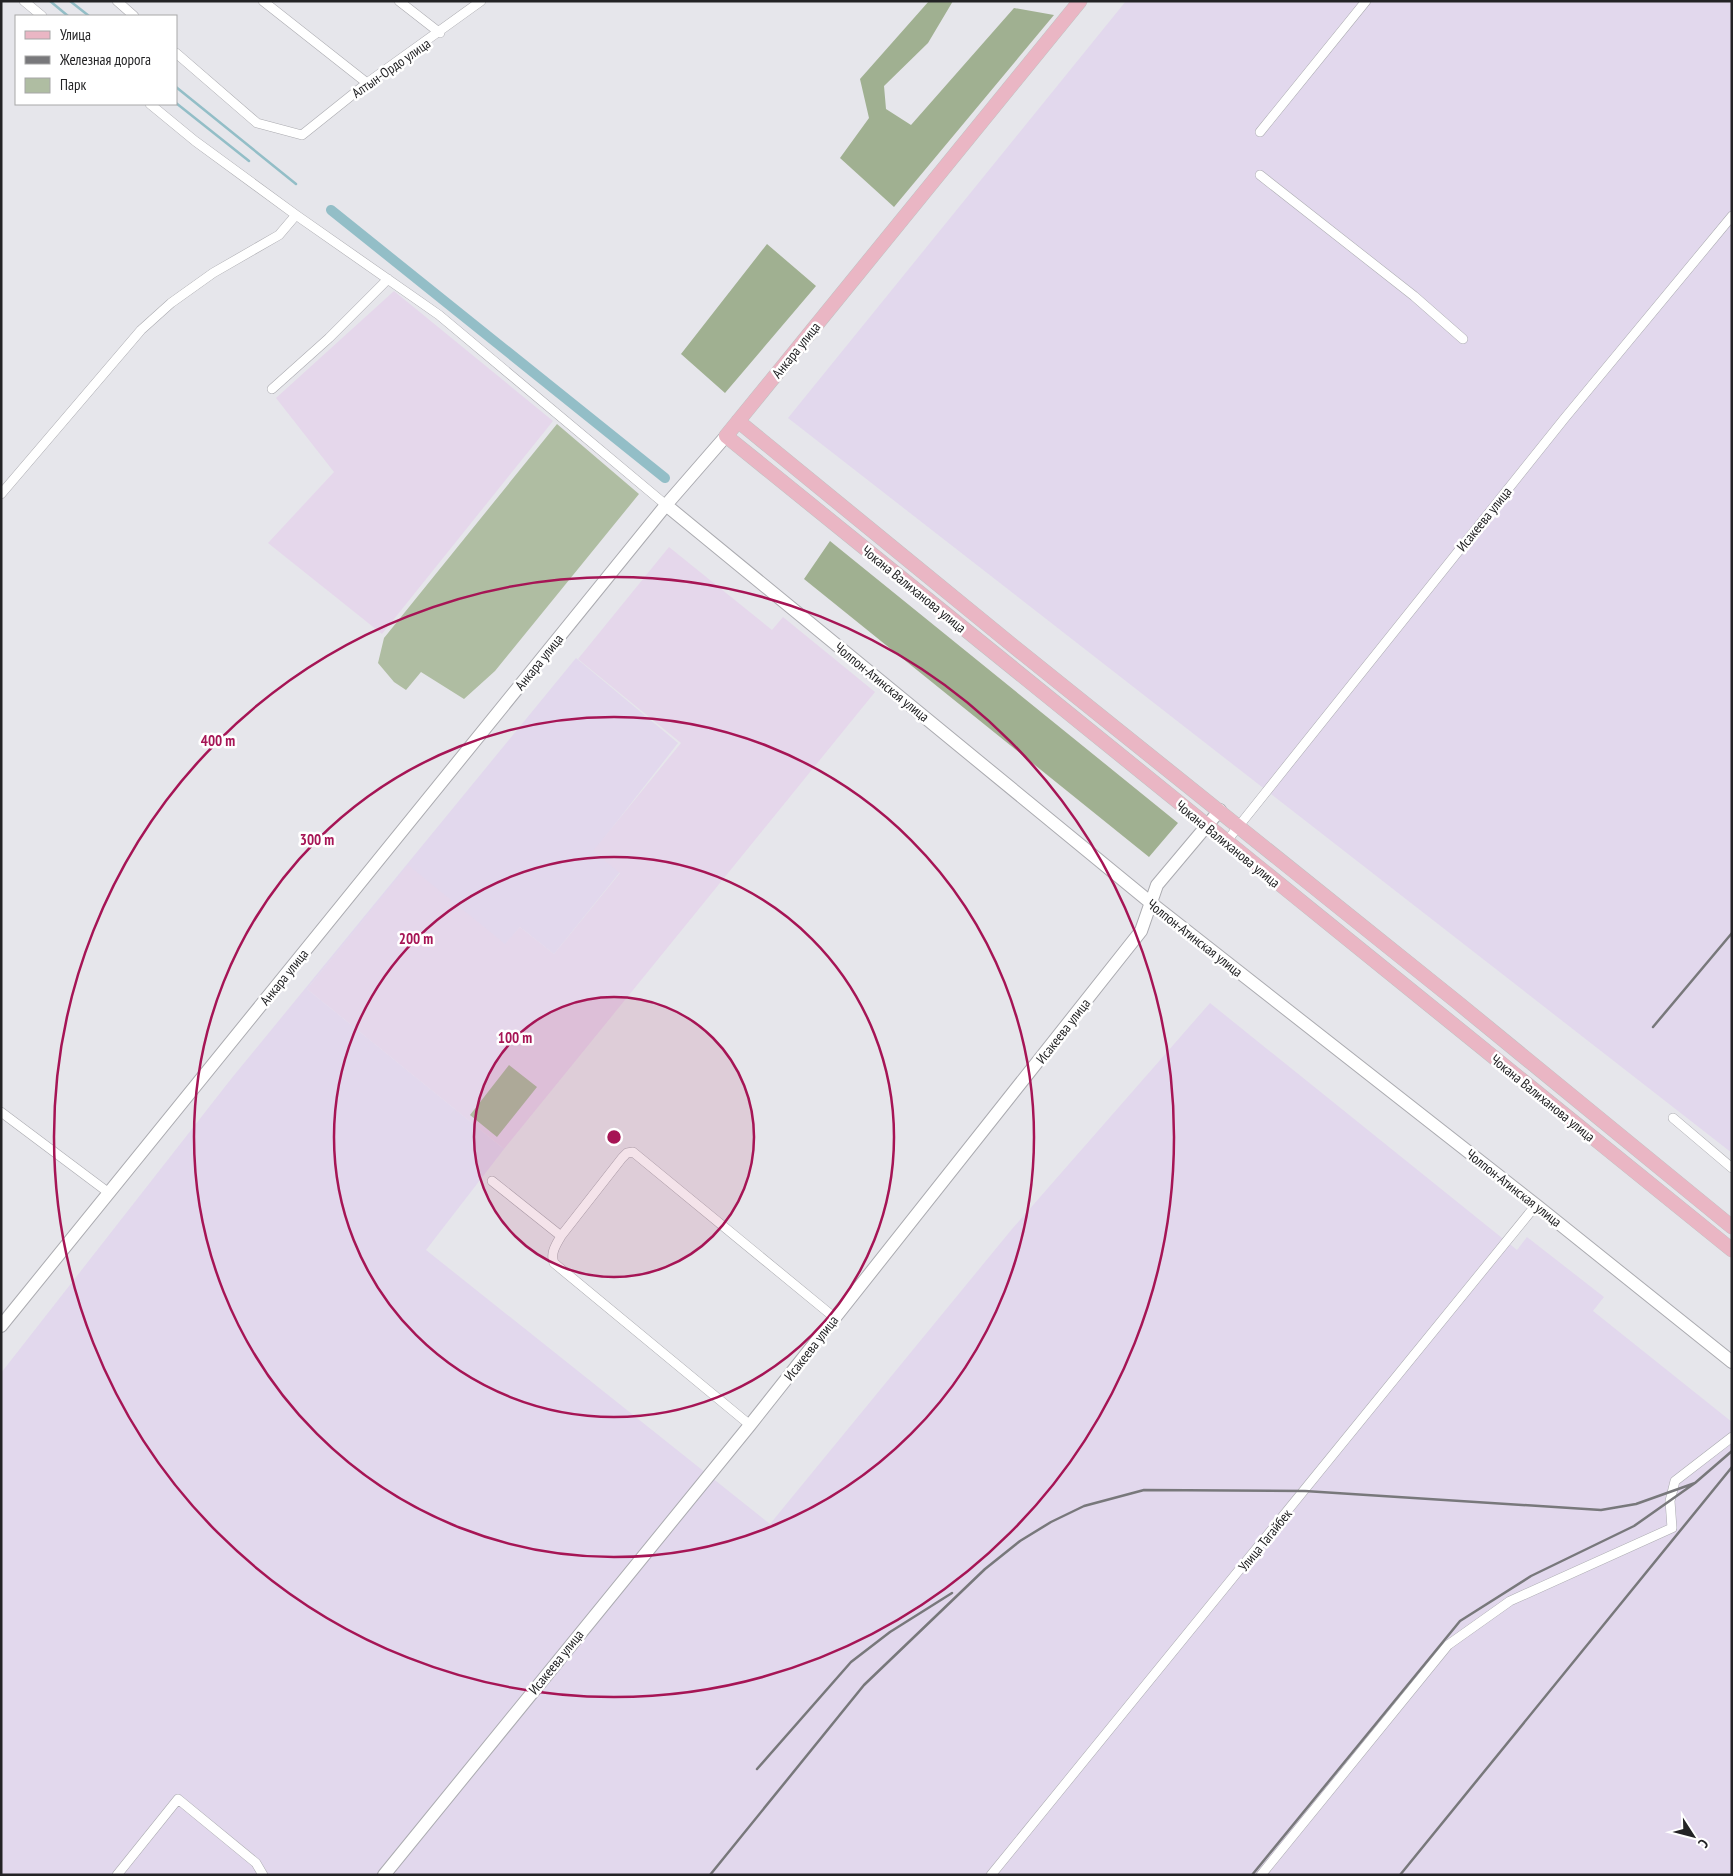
<svg xmlns="http://www.w3.org/2000/svg" width="1733" height="1876" viewBox="0 0 1733 1876" font-family="'PT Sans Narrow',sans-serif">
  <style>
    .industrial { fill: #e2d8ed }
    .education { fill: #e5d7eb }
    .green { fill: #afbda2 }
    .forest { fill: #a0b091 }
    .lines { fill: none; stroke-linecap: round; stroke-linejoin: round }
    .stream { stroke: #93bec7; stroke-width: 2.5 }
    .canal { stroke: #93bec7; stroke-width: 10 }
    .street-casing { stroke: #ababb0; stroke-width: 10 }
    .secondary-casing { stroke: #ababb0; stroke-width: 14 }
    .primary-casing { stroke: #c1c1c2; stroke-width: 15 }
    .street { stroke: #fff; stroke-width: 9 }
    .secondary { stroke: #fff; stroke-width: 12 }
    .primary { stroke: #eab6c4; stroke-width: 14 }
    .rail { stroke: #78787b; stroke-width: 2.5 }
    .ring { fill: none; stroke: #a61555; stroke-width: 2.5 }
    .labels { text-anchor: middle; dominant-baseline: central; stroke-width: 5; stroke-linejoin: round; paint-order: stroke }
    .street-label { font-size: 14px; fill: #232325; stroke: #fff }
    .centre { fill: #a61555; stroke: #fff; stroke-width: 2.5 }
    .ring-label { font-size: 15px; text-anchor: middle; font-weight: bold; fill: #a61555; stroke: #fff; stroke-width: 5; stroke-linejoin: round; paint-order: stroke }
  </style>
  <rect width="100%" height="100%" fill="#e6e6eb"/>
  <path class="industrial" d="M1126,1H1732V1153L788,418Z
    M576,658L678,743L594,851L620,872L554,954L520,927L505,945L408,866L307,989L504,1149L426,1250L770,1524L1012,1229L1210,1003L1517,1250L1527,1237L1604,1297L1593,1311L1732,1422V1875H1V1373L231,1079Z"/>
  <path class="education" d="M394,291L553,421L382,634L268,543L334,472L276,398Z
    M669,547L772,630L783,617L875,692L504,1149L307,989L408,865L505,944L520,927L554,954L620,873L593,851L681,743L578,659Z"/>
  <path class="green" d="M557,424L639,494L495,671L464,699L421,672L406,690L394,682L378,663L384,638Z
    M509,1065L537,1087L497,1137L470,1115Z"/>
  <path class="forest" d="M929,1H953L928,43L884,86L886,109L911,125L1014,8L1054,15L894,207L840,158L869,118L860,79Z
    M767,244L816,286L725,393L681,354Z
    M830,541L1178,823L1149,857L804,579Z"/>
  <g class="lines">
    <path class="stream" d="M50,1L68,16
      M70,1L89,16
      M176,87L296,184
      M176,103L249,161"/>
    <path class="canal" d="M331,210L665,478"/>
    <defs>
      <path id="street" d="M24,1L42,16
        M117,1L134,16
        M263,1L367,83
        M399,1L440,33
        M176,53L257,123L302,135L367,83L481,1
        M150,104L195,141L296,215L439,315L666,505
        M1260,132L1366,1
        M1260,175L1414,296L1463,339
        M272,389L329,338L388,279
        M1,494L141,330L171,303L213,273L279,235L296,215
        M1226,842L1564,419L1732,216
        M1,1112L109,1193
        M1673,1118L1732,1168
        M492,1181L561,1236
        M750,1425L554,1263C550,1253 556,1245 561,1236L622,1158L627,1153L633,1152L835,1318
        M117,1875L178,1799L256,1863L263,1875
        M991,1875L1536,1205
        M1261,1875L1448,1645L1510,1601L1672,1528L1670,1501L1675,1481L1732,1437"/>
      <path id="secondary" d="M666,505L1151,903L1536,1205L1732,1362
        M1,1326L666,505L726,436
        M384,1875L750,1425L1141,931L1157,885L1220,810"/>
      <path id="primary" d="M1080,1L726,436L1732,1250
        M738,421L1012,645L1457,1002L1732,1227"/>
    </defs>
    <use href="#street" class="street-casing"/>
    <use href="#secondary" class="secondary-casing"/>
    <use href="#primary" class="primary-casing"/>
    <use href="#street" class="street"/>
    <use href="#secondary" class="secondary"/>
    <use href="#primary" class="primary"/>
    <path class="rail" d="M1653,1027L1732,933
      M757,1769L851,1662L890,1632L952,1593
      M710,1875L864,1685L985,1569L1020,1541L1051,1522L1084,1506L1144,1490L1305,1491L1601,1510L1636,1504L1695,1483
      M1252,1875L1460,1621L1531,1576L1634,1526L1695,1483L1732,1451
      M1400,1875L1732,1467"/>
  </g>
  <circle cx="614" cy="1137" r="140" fill="#a61555" fill-opacity=".12"/>
  <g class="ring">
    <circle cx="614" cy="1137" r="140"/>
    <circle cx="614" cy="1137" r="280"/>
    <circle cx="614" cy="1137" r="420"/>
    <circle cx="614" cy="1137" r="560"/>
  </g>
  <g class="labels">
    <g class="street-label">
      <text transform="translate(391 68) rotate(-35)">Алтын-Ордо улица</text>
      <text transform="translate(796 350) rotate(-51)">Анкара улица</text>
      <text transform="translate(1484 519) rotate(-51)">Исакеева улица</text>
      <text transform="translate(914 589) rotate(39)">Чокана Валиханова улица</text>
      <text transform="translate(539 662) rotate(-51)">Анкара улица</text>
      <text transform="translate(882 682) rotate(39)">Чолпон-Атинская улица</text>
      <text transform="translate(1228 844) rotate(39)">Чокана Валиханова улица</text>
      <text transform="translate(1195 938) rotate(38)">Чолпон-Атинская улица</text>
      <text transform="translate(284 977) rotate(-51)">Анкара улица</text>
      <text transform="translate(1063 1031) rotate(-52)">Исакеева улица</text>
      <text transform="translate(1543 1098) rotate(39)">Чокана Валиханова улица</text>
      <text transform="translate(1514 1188) rotate(38)">Чолпон-Атинская улица</text>
      <text transform="translate(811 1348) rotate(-52)">Исакеева улица</text>
      <text transform="translate(1265 1540) rotate(-51)">Улица Тагайбек</text>
      <text transform="translate(556 1662) rotate(-51)">Исакеева улица</text>
    </g>
  </g>
  <circle cx="614" cy="1137" r="8" class="centre"/>
  <g class="ring-label">
    <text x="218" y="746">400 m</text>
    <text x="317" y="845">300 m</text>
    <text x="416" y="944">200 m</text>
    <text x="515" y="1043">100 m</text>
  </g>
  <rect width="1733" height="1876" fill="none" stroke="#232325" stroke-width="5"/>
  <rect x="15" y="15" width="162" height="90" fill="#ffffff" stroke="#a7a7a8"/>
  <rect x="25" y="31" width="25" height="8" fill="#eab6c4" stroke="#a7a7a8"/>
  <text x="60" y="40" font-size="15" fill="#232325">Улица</text>
  <rect x="25" y="56" width="25" height="8" fill="#78787b" stroke="#a7a7a8"/>
  <text x="60" y="65" font-size="15" fill="#232325">Железная дорога</text>
  <rect x="25" y="78" width="25" height="15" fill="#afbda2" stroke="#a7a7a8"/>
  <text x="60" y="90" font-size="15" fill="#232325">Парк</text>
  <g transform="translate(1693 1836) rotate(126)" stroke="#ffffff" stroke-width="4" paint-order="stroke">
  <path d="M0-4L9 19L0 12L-9 19Z" fill="#232325"/>
  <text y="-8" font-size="14" font-weight="bold" text-anchor="middle" fill="#232325">С</text>
  </g>
</svg>
